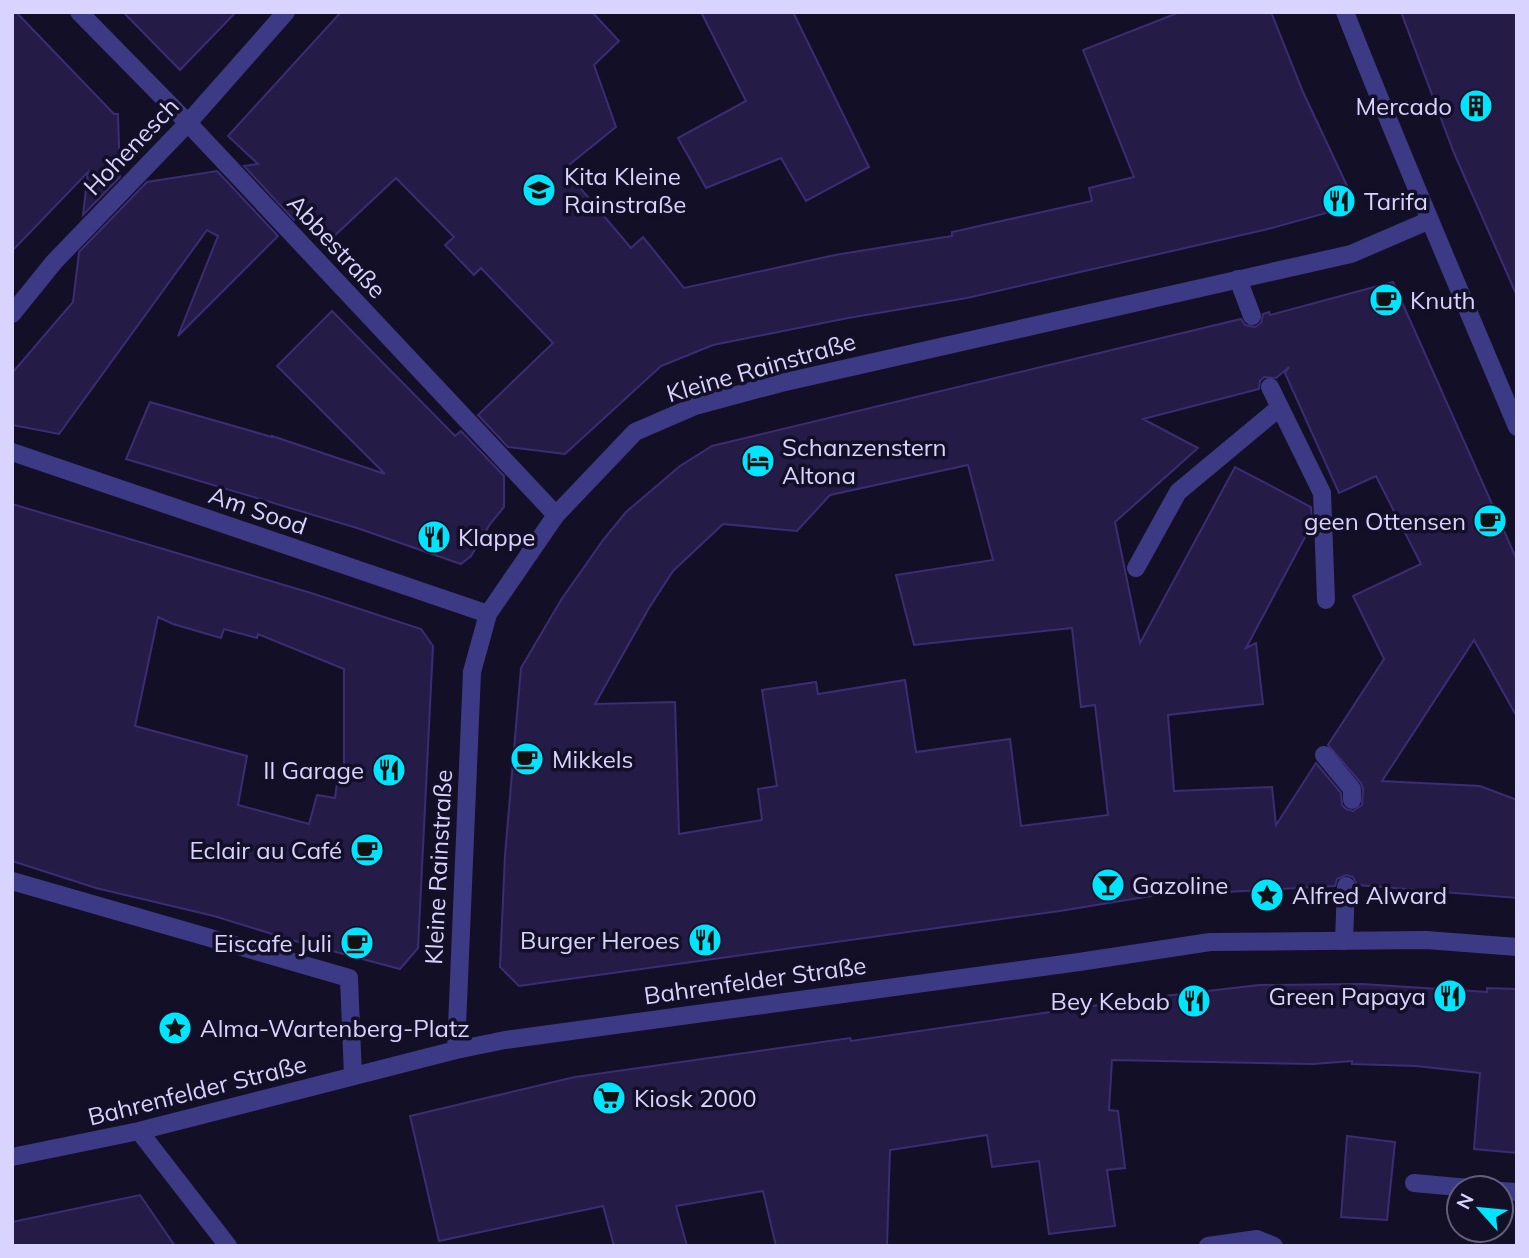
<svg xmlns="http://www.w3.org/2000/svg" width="1529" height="1258" viewBox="0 0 1529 1258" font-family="Mulish,sans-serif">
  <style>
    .building { fill: #241b47; stroke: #3b2d73; stroke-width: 2; fill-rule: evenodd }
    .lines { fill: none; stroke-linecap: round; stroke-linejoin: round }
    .service { stroke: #3d3a85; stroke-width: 18 }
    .minor { stroke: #3d3a85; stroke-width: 18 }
    .labels { text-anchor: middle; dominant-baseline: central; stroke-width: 7; stroke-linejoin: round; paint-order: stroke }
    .poi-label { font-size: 24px; fill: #d9d4ff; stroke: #130f26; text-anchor: start }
    .street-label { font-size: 24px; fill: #d9d4ff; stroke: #130f26 }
  </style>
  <rect width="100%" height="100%" fill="#130f26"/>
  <path class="building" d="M12,12H16L114,114H118L120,177L83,215L88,172L12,251Z
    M123,12H236L180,70Z
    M341,12H592L619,41L594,65L616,127L564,169L631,248L643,237L684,288L835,255L952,236V232L1092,201L1089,188L1134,177L1083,50L1180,12H1271L1303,92L1349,190L1337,210L1268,229L967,298L848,318L713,345L661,366L565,454L508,447L478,415L553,343L481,268L474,275L445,245L454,237L396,178L332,238L304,209L294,220L244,166L258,164L228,136Z
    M701,12H793L869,167L806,201L781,158L706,188L678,138L746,101Z
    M1401,12H1517V296L1454,153Z
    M217,171L278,236L178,336L218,236L207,230L59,434L12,425V373L73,302L79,252L147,182Z
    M1393,282L1517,560V717L1474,640L1382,781L1480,786L1517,800V898L1357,885L1353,877L1346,875L1337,879L1335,886L1151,896L1060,911L519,986L500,967L505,855L521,668L561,600L603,540L626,512L680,466L712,446L1241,319L1245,325L1255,327L1261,323L1263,314L1269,312L1270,315ZM1289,367L1285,373L1339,493L1376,476L1421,564L1353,596L1384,659L1328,745L1361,783L1363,789L1362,805L1353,811L1346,809L1342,805L1341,793L1316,763L1276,825L1272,787L1174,791L1168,715L1263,704L1256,643L1246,648L1312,524L1311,507L1235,467L1140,643L1115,522L1198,448L1143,419L1259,389L1260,381L1264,377L1276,378ZM968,465L993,560L896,575L914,645L1072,628L1081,707L1095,705L1108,815L1021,826L1010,739L916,752L905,680L818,694L816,682L762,690L777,786L758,789L762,820L679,834L675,702L595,704L649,608L673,571L723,524L797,531L830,495Z
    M332,311L455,436L461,431L504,476V507L490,524L471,556L461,564L357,528L126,459L150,402L272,437V436L385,474L277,366Z
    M12,504L311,593L421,629L433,646L418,948L400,969L295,941L214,916L96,888L12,861ZM158,617L173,624L221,638L224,629L257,638L258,634L344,669V784L337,783L335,798L317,795L309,824L238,805L247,756L135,726Z
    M1362,984L1487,992V988L1517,989V1153L1474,1149L1480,1073L1416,1066L1352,1064V1061L1313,1064L1112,1060L1109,1110L1118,1111L1125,1168L1107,1170L1115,1226L1049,1234L1039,1161L992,1167L987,1135L890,1150L887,1246H776L763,1191L676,1206L687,1246H614L603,1206L439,1241L410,1116L575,1077L850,1038L851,1041L1147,998L1259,985Z
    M1347,1136L1395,1142L1387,1220L1341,1217Z
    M140,1195L175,1246H12V1222Z"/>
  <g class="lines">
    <path class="service" d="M1238,279L1252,316
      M1270,387L1322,493L1326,600
      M1136,568L1178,492L1280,407
      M1324,755L1352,789V800
      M12,881L349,978L353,1076
      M1344,941L1346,886
      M1414,1183L1469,1188
      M1501,1191L1517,1192"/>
    <path class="minor" d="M79,12L188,123L556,515
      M1345,12C1400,152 1459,289 1517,427
      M12,314L54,262L188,123L286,12
      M12,452L488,614
      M456,1050L472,672L488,614L556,515L635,432L695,406L781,383L1351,254L1430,220
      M139,1131L228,1246
      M12,1157L139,1131L456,1050L505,1040L1079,962L1210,942L1426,940L1517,947
      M1208,1246L1257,1239L1274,1246"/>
  </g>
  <defs>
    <symbol id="building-disc" viewBox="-11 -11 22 22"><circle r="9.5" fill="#00e5ff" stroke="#130f26"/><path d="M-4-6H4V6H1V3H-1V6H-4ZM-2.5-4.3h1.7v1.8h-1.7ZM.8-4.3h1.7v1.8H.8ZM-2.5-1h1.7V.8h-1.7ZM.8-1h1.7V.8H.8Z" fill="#111"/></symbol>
    <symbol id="school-disc" viewBox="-11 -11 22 22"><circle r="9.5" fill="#00e5ff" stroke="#130f26"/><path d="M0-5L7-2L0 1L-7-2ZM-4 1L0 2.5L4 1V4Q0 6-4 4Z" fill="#111"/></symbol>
    <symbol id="restaurant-disc" viewBox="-11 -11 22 22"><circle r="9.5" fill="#00e5ff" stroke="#130f26"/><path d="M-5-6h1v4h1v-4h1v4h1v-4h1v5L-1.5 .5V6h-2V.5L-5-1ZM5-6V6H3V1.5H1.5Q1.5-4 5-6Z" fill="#111"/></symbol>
    <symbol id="cafe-disc" viewBox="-11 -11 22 22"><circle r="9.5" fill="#00e5ff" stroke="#130f26"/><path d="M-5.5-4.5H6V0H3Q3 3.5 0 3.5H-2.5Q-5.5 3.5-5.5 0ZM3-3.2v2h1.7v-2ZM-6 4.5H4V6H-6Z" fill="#111"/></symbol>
    <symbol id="hotel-disc" viewBox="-11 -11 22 22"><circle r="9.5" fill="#00e5ff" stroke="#130f26"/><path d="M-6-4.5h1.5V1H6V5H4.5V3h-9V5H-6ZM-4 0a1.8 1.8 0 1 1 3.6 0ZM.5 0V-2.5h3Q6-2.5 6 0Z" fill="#111"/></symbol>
    <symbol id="bar-disc" viewBox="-11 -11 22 22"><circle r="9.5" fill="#00e5ff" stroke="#130f26"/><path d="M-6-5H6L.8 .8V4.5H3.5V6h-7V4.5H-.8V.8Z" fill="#111"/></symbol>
    <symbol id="sight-disc" viewBox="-11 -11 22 22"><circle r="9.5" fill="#00e5ff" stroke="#130f26"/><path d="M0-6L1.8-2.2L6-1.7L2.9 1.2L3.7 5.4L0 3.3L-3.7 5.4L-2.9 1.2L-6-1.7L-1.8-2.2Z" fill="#111"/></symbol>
    <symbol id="supermarket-disc" viewBox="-11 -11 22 22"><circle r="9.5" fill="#00e5ff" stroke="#130f26"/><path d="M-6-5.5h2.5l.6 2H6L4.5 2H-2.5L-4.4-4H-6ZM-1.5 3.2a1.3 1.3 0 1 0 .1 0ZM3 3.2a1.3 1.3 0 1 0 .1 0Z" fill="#111"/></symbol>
  </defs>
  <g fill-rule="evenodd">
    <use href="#building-disc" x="1457" y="87" width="38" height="38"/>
    <use href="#school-disc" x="520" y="171" width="38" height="38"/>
    <use href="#restaurant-disc" x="1320" y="182" width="38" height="38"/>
    <use href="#cafe-disc" x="1367" y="281" width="38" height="38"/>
    <use href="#hotel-disc" x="739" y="442" width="38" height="38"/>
    <use href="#cafe-disc" x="1471" y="502" width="38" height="38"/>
    <use href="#restaurant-disc" x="415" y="518" width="38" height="38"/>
    <use href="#cafe-disc" x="508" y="740" width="38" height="38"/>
    <use href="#restaurant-disc" x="370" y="751" width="38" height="38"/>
    <use href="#cafe-disc" x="348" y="831" width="38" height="38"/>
    <use href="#bar-disc" x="1089" y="866" width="38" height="38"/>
    <use href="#sight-disc" x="1248" y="876" width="38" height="38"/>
    <use href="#restaurant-disc" x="686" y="921" width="38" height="38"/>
    <use href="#cafe-disc" x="338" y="924" width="38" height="38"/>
    <use href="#restaurant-disc" x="1431" y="977" width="38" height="38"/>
    <use href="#restaurant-disc" x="1175" y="982" width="38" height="38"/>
    <use href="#sight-disc" x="156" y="1009" width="38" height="38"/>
    <use href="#supermarket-disc" x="590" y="1079" width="38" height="38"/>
  </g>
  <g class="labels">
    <g class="poi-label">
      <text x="1452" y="106" text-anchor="end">Mercado</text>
      <text x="564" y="176">Kita Kleine<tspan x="564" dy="28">Rainstraße</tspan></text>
      <text x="1364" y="201">Tarifa</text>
      <text x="1410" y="300">Knuth</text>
      <text x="782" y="447">Schanzenstern<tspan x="782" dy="28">Altona</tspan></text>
      <text x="1466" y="521" text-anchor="end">geen Ottensen</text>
      <text x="458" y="537">Klappe</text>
      <text x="552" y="759">Mikkels</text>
      <text x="364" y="770" text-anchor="end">Il Garage</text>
      <text x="342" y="850" text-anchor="end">Eclair au Café</text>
      <text x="1132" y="885">Gazoline</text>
      <text x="1292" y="895">Alfred Alward</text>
      <text x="680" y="940" text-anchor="end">Burger Heroes</text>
      <text x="332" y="943" text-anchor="end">Eiscafe Juli</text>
      <text x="1426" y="996" text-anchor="end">Green Papaya</text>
      <text x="1170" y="1001" text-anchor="end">Bey Kebab</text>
      <text x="200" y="1028">Alma-Wartenberg-Platz</text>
      <text x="634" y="1098">Kiosk 2000</text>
    </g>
    <g class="street-label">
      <text transform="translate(131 146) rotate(-46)">Hohenesch</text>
      <text transform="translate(337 246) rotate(47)">Abbestraße</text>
      <text transform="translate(761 367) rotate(-16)">Kleine Rainstraße</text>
      <text transform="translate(258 510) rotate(19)">Am Sood</text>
      <text transform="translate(438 867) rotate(-87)">Kleine Rainstraße</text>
      <text transform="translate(755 980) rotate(-8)">Bahrenfelder Straße</text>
      <text transform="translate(197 1090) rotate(-14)">Bahrenfelder Straße</text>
    </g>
  </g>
  <rect width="1529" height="1258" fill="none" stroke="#d9d4ff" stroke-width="28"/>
  <g transform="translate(1480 1209) rotate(297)"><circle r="33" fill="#130f26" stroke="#625e7d" stroke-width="2"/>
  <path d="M0-5L12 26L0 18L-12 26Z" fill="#00e5ff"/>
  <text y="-10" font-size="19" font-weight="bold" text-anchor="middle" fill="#d9d4ff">N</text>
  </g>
</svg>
